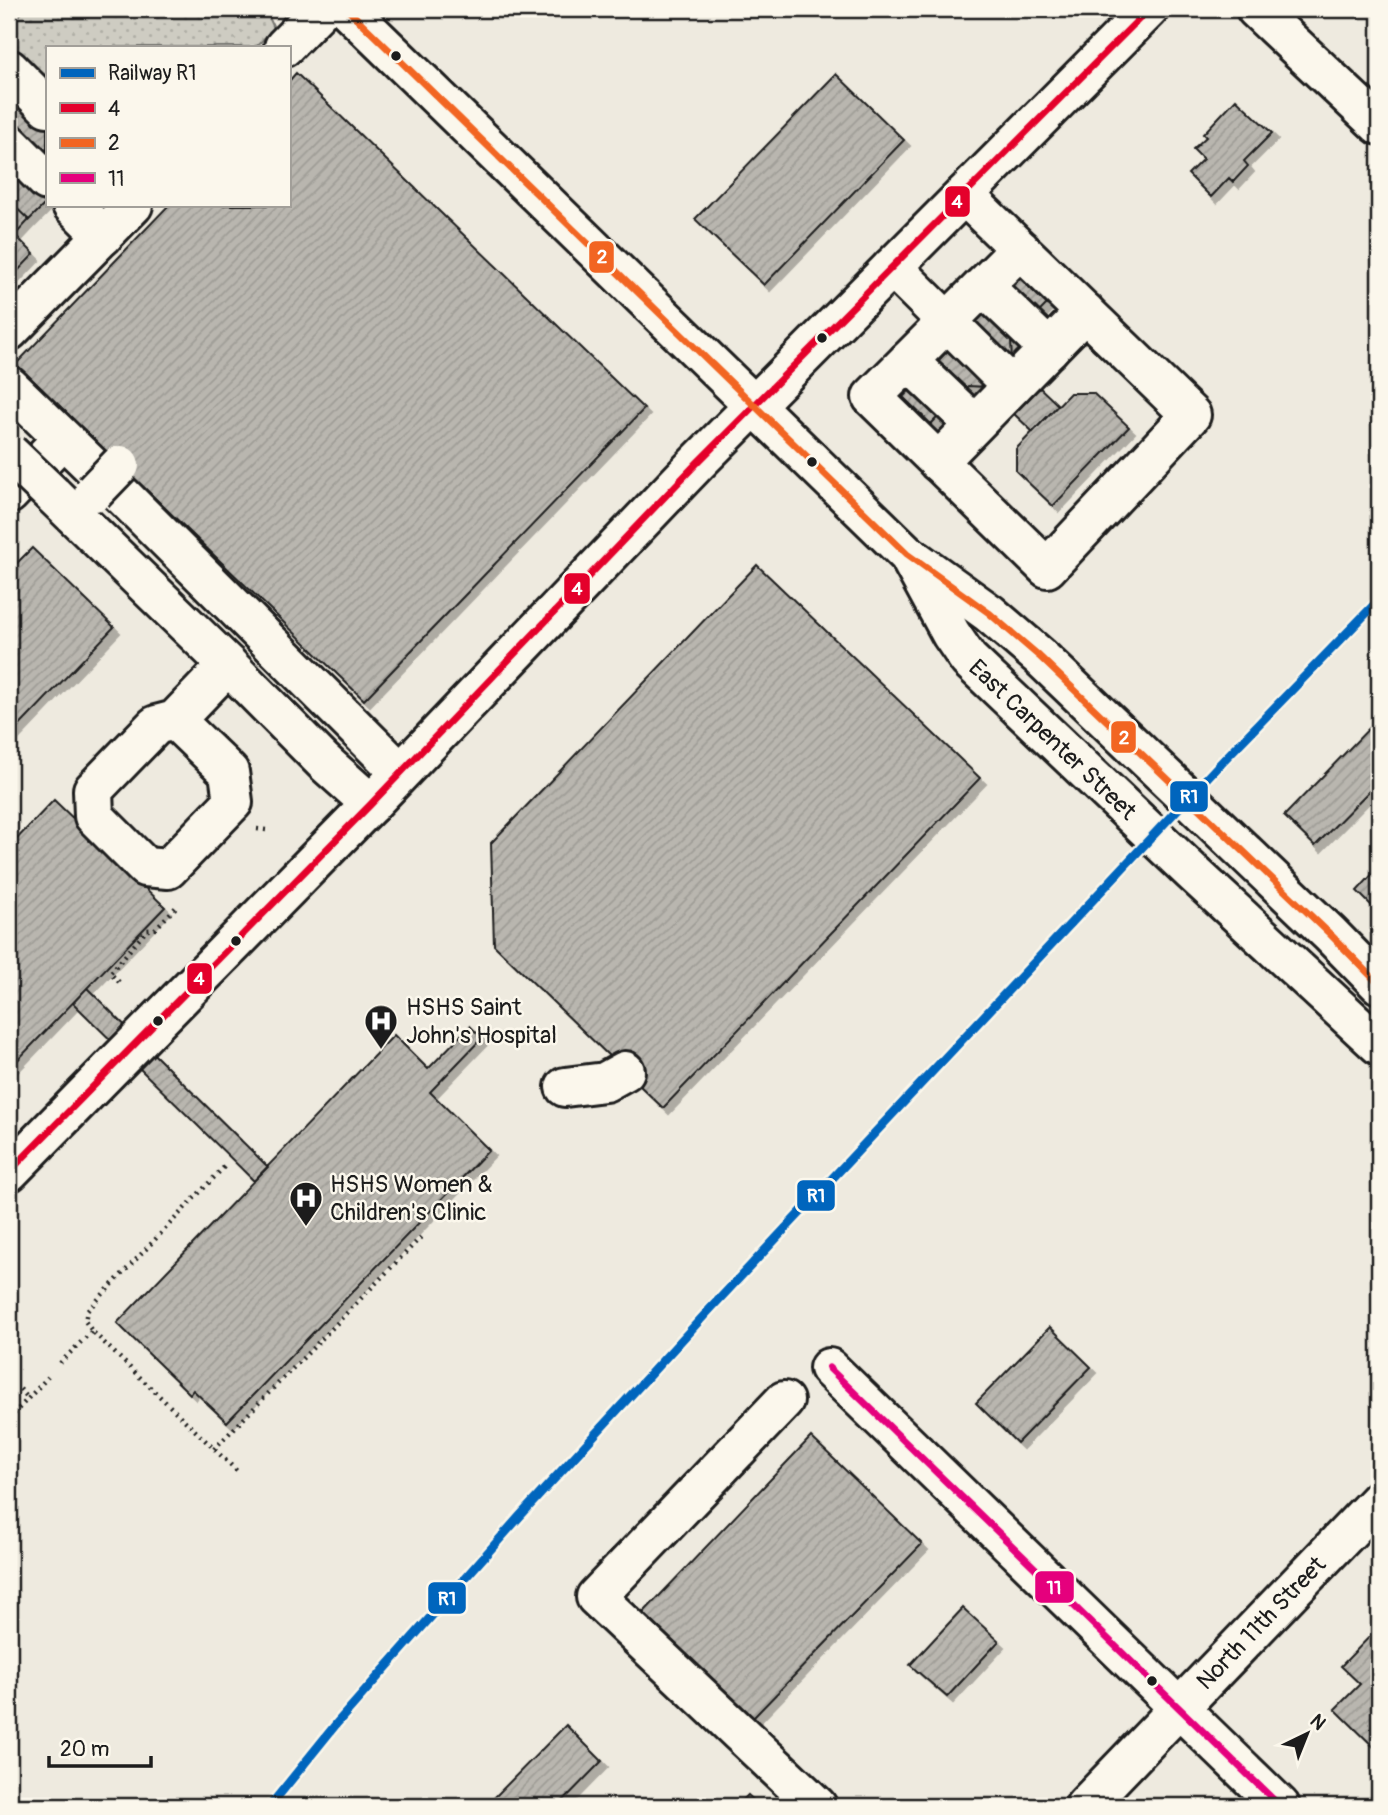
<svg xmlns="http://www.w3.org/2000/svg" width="1388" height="1815" viewBox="0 0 1388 1815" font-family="Pangolin,sans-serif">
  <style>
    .grass { fill: url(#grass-dots); stroke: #75746f; stroke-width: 2 }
    .building { fill: url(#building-hatch); stroke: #1c1c1c; stroke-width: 2; filter: url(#shadow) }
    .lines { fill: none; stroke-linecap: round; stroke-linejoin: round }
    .minor-casing { stroke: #1c1c1c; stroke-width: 44 }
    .major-casing { stroke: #1c1c1c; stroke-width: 44 }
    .path { stroke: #1c1c1c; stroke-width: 4.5; stroke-dasharray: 2 5; stroke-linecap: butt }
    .minor { stroke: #fbf7ec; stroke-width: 38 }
    .major { stroke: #fbf7ec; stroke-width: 38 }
    .minor-bridge-casing { stroke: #1c1c1c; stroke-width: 44; stroke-linecap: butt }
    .minor-bridge { stroke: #fbf7ec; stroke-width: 38 }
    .bus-1-casing { stroke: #fbf7ec; stroke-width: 12 }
    .bus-2-casing { stroke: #fbf7ec; stroke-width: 12 }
    .bus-3-casing { stroke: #fbf7ec; stroke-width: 12 }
    .bus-1 { stroke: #e4002b; stroke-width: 7 }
    .bus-2 { stroke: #f26522; stroke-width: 7 }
    .bus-3 { stroke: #e5007d; stroke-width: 7 }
    .rail-1-casing { stroke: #fbf7ec; stroke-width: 14 }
    .rail-1 { stroke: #0065bd; stroke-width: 9 }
    .bus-dot { fill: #1c1c1c; stroke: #fbf7ec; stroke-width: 2.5 }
    .labels { text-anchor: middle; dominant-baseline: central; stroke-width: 5; stroke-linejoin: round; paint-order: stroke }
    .street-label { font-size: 24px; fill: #1c1c1c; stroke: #fbf7ec }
    .poi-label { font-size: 24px; fill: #1c1c1c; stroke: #fbf7ec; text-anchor: start }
    .line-badge { stroke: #fbf7ec; stroke-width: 2.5 }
    .badge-label { font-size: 19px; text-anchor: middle; font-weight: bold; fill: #fff }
  </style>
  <defs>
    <pattern id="grass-dots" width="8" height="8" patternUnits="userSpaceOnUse" patternTransform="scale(1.75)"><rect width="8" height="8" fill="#ceccc2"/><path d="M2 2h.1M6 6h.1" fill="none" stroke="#b0afa6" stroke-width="1.8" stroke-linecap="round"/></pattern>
    <pattern id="building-hatch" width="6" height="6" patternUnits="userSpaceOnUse" patternTransform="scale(1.75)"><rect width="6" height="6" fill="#b9b6af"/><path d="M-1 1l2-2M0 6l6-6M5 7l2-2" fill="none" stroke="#9e9c96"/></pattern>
    <filter id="shadow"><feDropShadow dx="6" dy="6" stdDeviation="0" flood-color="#0004"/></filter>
  </defs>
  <rect width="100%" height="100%" fill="#eeeadf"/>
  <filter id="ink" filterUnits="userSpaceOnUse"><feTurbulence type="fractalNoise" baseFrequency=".0143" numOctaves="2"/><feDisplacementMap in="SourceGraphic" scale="14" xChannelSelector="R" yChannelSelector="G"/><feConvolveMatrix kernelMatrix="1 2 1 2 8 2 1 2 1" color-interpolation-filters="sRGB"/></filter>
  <g filter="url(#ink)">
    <path class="grass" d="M25,9H260L269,17L274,28L256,47H47V89L9,50V27Z"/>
    <path class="building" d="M296,73L644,409L364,700L16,364L169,205H289V81Z
      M836,74L904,140L764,285L695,219Z
      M9,91L47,128V202L29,220L9,201Z
      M1236,99L1272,133L1244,161L1248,166L1233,182L1229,178L1211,197L1188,174L1203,159L1193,149L1206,137L1203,134Z
      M9,201L29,220L15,235L34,254L9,280Z
      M1019,277L1047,304L1011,341L1012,361L1058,405L1033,432L986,387L968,386L931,424L903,397Z
      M1070,393H1093L1129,427L1053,506L1016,471V449Z
      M32,548L114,627L9,737V571Z
      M757,565L980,778L663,1108L494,945L491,843Z
      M1379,718V781L1315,846L1284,816Z
      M54,800L165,907L9,1069V847Z
      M1379,867V913L1357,891Z
      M87,988L268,1167L254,1181L73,1003Z
      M470,1026L482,1038L430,1092L489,1150L227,1422L193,1390L190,1394L117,1323L394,1035L428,1069Z
      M1050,1327L1091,1367L1017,1443L976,1403Z
      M811,1437L922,1544L752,1719L643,1613Z
      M963,1608L999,1641L947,1697L910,1665Z
      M1379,1627V1752L1335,1709L1360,1684L1341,1666Z
      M566,1725L602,1761L558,1806H486Z
      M748,1795L760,1806H737Z"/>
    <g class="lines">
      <defs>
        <g id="minor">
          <path d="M347,9L907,554L989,613L1039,656L1330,934L1379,984"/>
          <path d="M1256,9L1379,125"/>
          <path d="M284,47L321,9"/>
          <path d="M9,69L47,107"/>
          <path d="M9,143L47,181"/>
          <path d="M964,195L1191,415L1047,568L872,397L1020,249"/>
          <path d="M72,205L103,236"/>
          <path d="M892,267L1012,386"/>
          <path d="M983,286L1049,349"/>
          <path d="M9,331L133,205"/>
          <path d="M908,361L974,424"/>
          <path d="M9,386L126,499L400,772"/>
          <path d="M938,462L1085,312"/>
          <path d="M9,494L62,439"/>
          <path d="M53,495L228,665L324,762L371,804"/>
          <path id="s1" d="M912,562L951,634L968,659L1192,872L1379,1045"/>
          <path d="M175,720L229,772L233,802L168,869L145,867L94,816L93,790L156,725L175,720L228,665"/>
          <path d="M565,1087L605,1082L625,1071"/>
          <path d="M829,1368L1280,1806"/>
          <path d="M784,1401L596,1597L817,1806"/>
          <path id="s2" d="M1085,1806L1379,1500"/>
        </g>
        <path id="major" d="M9,1172L371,804L697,463L1149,9"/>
      </defs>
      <use href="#minor" class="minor-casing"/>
      <use href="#major" class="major-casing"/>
      <path class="path" d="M257,829L267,830
        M119,982L110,973L147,930L155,929L178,905
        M224,1167L87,1311L85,1321L92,1331L237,1471
        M60,1363L92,1331
        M20,1389L28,1398
        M9,1419L48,1377
        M214,1449L424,1234"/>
      <use href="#minor" class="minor"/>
      <use href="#major" class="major"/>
      <defs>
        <path id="minor-bridge" d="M9,453L53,495
          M94,492L120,465"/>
      </defs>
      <use href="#minor-bridge" class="minor-bridge-casing"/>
      <use href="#minor-bridge" class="minor-bridge"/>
      <defs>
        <path id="bus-1" d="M9,1172L371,804L697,463L1149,9"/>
        <path id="bus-2" d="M347,9L907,554L989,613L1039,656L1330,934L1379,984"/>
        <path id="bus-3" d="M829,1368L1280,1806"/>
      </defs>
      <use href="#bus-1" class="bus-1-casing"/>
      <use href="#bus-2" class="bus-2-casing"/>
      <use href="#bus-3" class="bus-3-casing"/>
      <use href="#bus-1" class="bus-1"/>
      <use href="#bus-2" class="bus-2"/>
      <use href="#bus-3" class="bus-3"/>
      <defs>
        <path id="rail-1" d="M270,1806L337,1723L520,1516L711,1308L1218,766L1379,600"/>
      </defs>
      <use href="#rail-1" class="rail-1-casing"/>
      <use href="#rail-1" class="rail-1"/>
    </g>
  </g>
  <defs>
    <symbol id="hospital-pin" viewBox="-11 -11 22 30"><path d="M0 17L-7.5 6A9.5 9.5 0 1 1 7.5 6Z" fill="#1c1c1c" stroke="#fbf7ec"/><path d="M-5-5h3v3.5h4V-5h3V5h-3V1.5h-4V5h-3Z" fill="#fff"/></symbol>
  </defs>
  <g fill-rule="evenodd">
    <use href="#hospital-pin" x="362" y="1002" width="38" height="52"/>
    <use href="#hospital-pin" x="287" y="1179" width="38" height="52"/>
  </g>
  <g class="bus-dot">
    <circle cx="396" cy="56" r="6"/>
    <circle cx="822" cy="338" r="6"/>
    <circle cx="812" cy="462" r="6"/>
    <circle cx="236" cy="941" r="6"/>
    <circle cx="158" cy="1021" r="6"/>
    <circle cx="1152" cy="1681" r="6"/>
  </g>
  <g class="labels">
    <g class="street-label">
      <text stroke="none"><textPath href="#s1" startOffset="229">East Carpenter Street</textPath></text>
      <text stroke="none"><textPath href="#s2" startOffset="254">North 11th Street</textPath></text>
    </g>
    <g class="poi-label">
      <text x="406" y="1007">HSHS Saint<tspan x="406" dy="28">John's Hospital</tspan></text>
      <text x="330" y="1184">HSHS Women &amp;<tspan x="330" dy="28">Children's Clinic</tspan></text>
    </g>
  </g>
  <g class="line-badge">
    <rect x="944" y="185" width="27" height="33" rx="7" fill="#e4002b"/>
    <rect x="588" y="240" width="27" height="34" rx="7" fill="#f26522"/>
    <rect x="563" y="572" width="28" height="33" rx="7" fill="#e4002b"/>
    <rect x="1110" y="720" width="27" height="34" rx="7" fill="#f26522"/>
    <rect x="1169" y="780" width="40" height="33" rx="7" fill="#0065bd"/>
    <rect x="186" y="962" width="27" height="33" rx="7" fill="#e4002b"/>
    <rect x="796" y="1179" width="40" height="33" rx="7" fill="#0065bd"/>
    <rect x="1034" y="1570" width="41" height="34" rx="7" fill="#e5007d"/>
    <rect x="427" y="1581" width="40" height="34" rx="7" fill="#0065bd"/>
  </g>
  <g class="badge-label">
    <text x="957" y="208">4</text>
    <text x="602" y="263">2</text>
    <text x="577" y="595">4</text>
    <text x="1124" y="744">2</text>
    <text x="1189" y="803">R1</text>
    <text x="199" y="985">4</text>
    <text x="816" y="1202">R1</text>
    <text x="1054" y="1594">11</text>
    <text x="447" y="1605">R1</text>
  </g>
  <rect width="1388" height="1815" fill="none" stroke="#fbf7ec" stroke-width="35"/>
  <rect x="18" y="18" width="1353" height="1780" fill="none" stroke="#1c1c1c" stroke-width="2.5" filter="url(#ink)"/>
  <rect x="46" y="46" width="245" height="161" fill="#fbf7ec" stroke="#a29f99" stroke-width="2"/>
  <rect x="60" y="68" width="35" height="10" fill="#0065bd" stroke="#a29f99" stroke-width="2"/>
  <text x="108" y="80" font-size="21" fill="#1c1c1c">Railway R1</text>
  <rect x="60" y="103" width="35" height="10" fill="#e4002b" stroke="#a29f99" stroke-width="2"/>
  <text x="108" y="116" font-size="21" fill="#1c1c1c">4</text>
  <rect x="60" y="138" width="35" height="10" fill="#f26522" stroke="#a29f99" stroke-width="2"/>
  <text x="108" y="150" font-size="21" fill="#1c1c1c">2</text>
  <rect x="60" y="173" width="35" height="10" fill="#e5007d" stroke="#a29f99" stroke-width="2"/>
  <text x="108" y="186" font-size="21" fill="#1c1c1c">11</text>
  <g transform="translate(1307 1734) rotate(43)" stroke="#fbf7ec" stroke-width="5" paint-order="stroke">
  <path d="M0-5L12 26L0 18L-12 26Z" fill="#1c1c1c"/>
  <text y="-10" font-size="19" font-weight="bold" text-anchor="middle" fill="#1c1c1c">N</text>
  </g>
  <path d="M49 1756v10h102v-10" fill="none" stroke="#1c1c1c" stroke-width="3.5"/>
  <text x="60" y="1756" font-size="21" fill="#1c1c1c" stroke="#fbf7ec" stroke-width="5" paint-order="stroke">20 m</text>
</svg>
